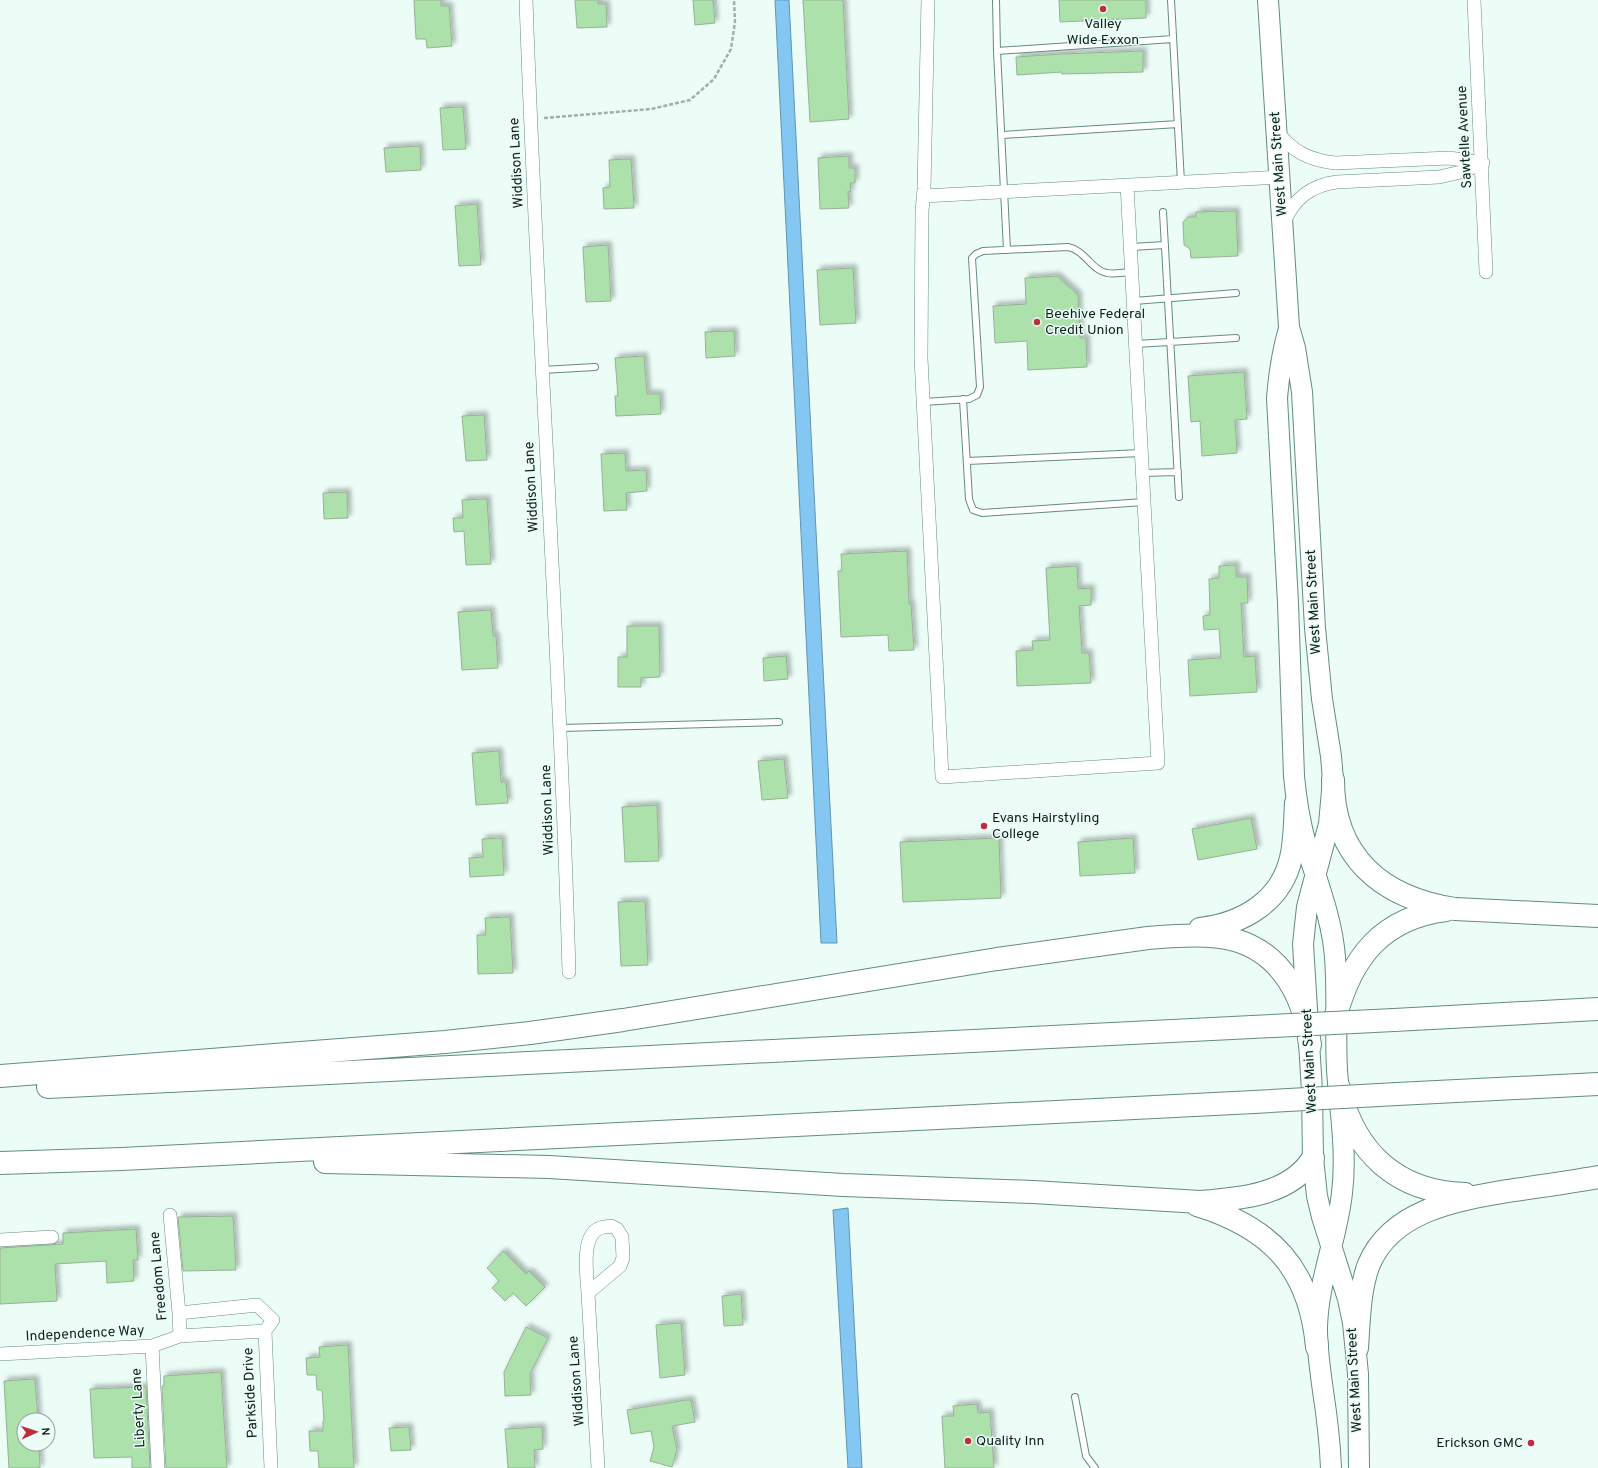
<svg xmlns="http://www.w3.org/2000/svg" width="1598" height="1468" viewBox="0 0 1598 1468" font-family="Overpass,sans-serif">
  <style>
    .water { fill: #84c7f2; stroke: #6194b1 }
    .building { fill: #ace1ab; stroke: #97b196; filter: url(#shadow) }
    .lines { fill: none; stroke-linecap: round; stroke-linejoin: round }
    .service-casing { stroke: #638c81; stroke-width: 8 }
    .minor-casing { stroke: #638c81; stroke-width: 14 }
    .primary-casing { stroke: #638c81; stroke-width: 22 }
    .motorway-casing { stroke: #638c81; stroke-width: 24 }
    .path { stroke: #9fb0aa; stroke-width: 2.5; stroke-dasharray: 4 2; stroke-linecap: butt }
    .service { stroke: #fff; stroke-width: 6 }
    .minor { stroke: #fff; stroke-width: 13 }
    .primary { stroke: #fff; stroke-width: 20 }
    .motorway { stroke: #fff; stroke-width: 22 }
    .motorway-bridge-casing { stroke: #638c81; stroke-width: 24; stroke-linecap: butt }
    .motorway-bridge { stroke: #fff; stroke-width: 22 }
    .poi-dot { fill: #be2d3d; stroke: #ecfdf7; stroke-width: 1.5 }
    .labels { text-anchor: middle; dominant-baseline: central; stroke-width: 3; stroke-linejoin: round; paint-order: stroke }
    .poi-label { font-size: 14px; fill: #0e1e1a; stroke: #ecfdf7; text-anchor: start }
    .street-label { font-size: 14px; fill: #0e1e1a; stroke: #ecfdf7 }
  </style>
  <defs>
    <filter id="shadow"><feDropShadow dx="3.5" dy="-3.5" stdDeviation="2" flood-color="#0004"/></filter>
  </defs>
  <rect width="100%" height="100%" fill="#ecfdf7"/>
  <path class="water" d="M775,0H789L837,943H821Z
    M848,1208L862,1468H848L833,1210Z"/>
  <path class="building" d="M414,0H441V6H449L452,46L427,48L426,39H416Z
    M575,0H598V4H606L607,27L577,28Z
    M693,0H713L715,23L695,25Z
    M803,0H843L849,119L810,122Z
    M1059,0H1146V18L1060,22Z
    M1143,51V72L1062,74V72L1017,75L1016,57L1061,54Z
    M463,107L466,149L443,150L440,108Z
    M420,146L421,170L386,172L384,148Z
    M849,156V168H855V183H850L851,192L848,191L849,208L820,209L818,158Z
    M631,159L634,208L604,209L603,188L610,187L609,160Z
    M477,204L481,265L459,266L455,206Z
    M1236,211L1238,256L1191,258L1190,249L1184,245L1183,222L1188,217H1196V212Z
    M608,245L611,301L586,302L583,247Z
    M853,268L856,323L820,325L817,270Z
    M1057,276L1078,295L1080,338H1086L1087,367L1028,370L1027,341L995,343L993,306L1026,304L1025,278Z
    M734,331L735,356L706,358L705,332Z
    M644,356L647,394H660L661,414L616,416L615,396H618L615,358Z
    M1244,372L1247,419L1235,420L1237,453L1202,456L1200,421L1191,422L1188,376Z
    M484,415L487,460L466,461L462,416Z
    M625,453L626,471L646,470L647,491L626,493L627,510L604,511L601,454Z
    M347,492L348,518L324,519L323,493Z
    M487,499L491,564L466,565L464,531L454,532L453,518H463L462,500Z
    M907,551L909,604H911L914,650L889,651L888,635L841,637L838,571H842L841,554Z
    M1236,565V577H1247L1248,603H1241L1244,657L1255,656L1257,692L1190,696L1188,660L1221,658L1219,629L1204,630L1203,616L1210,615L1209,579L1219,578V566Z
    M1077,566L1078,589L1091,588V605L1079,606L1082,653H1089L1091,683L1017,686L1016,651L1033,650L1032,641L1050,640L1046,568Z
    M491,610L493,636H496L498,668L462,670L458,612Z
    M627,626H659L660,677L641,678V687H618V657H627Z
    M786,656L788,679L764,681L763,658Z
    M499,751L501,782H506L508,803L476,805L472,753Z
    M784,759L788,798L762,800L758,761Z
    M657,805L659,861L625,862L622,807Z
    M1251,818L1257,849L1198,860L1192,829Z
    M502,838L504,875L470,877L469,858L483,857L482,839Z
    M999,838L1001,898L903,902L900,842Z
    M1133,838L1135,873L1080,876L1078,842Z
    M645,901L648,965L621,966L618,902Z
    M510,917L513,973L478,974L477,935H486L485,918Z
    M233,1216L236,1270L183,1271L178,1217Z
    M136,1229L138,1260H133L134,1281L107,1283L106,1261L55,1264L57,1301L0,1304V1248L63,1244V1233Z
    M503,1251L526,1274L529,1271L545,1287L526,1306L513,1293L505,1301L492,1288L499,1281L487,1268Z
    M741,1294L743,1325L724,1326L722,1296Z
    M681,1323L685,1375L660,1378L656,1325Z
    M526,1327L548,1338L530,1374L531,1395L505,1396L504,1372Z
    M348,1345L354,1468H319L318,1451H310L309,1431H323V1421H324L322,1390H317L316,1375H307L306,1358L320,1357L319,1347Z
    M221,1372L227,1468H166L162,1386H164V1376Z
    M35,1379L38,1420H24V1444H39L40,1468H9L4,1381Z
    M146,1387L150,1468H132V1457L94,1458L90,1389Z
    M686,1400H691L695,1422L672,1426L677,1450L672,1467L650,1461L654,1447L651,1431L631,1434L627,1410Z
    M977,1404L978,1413L990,1412L994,1468H945L942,1416H954L953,1406Z
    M409,1427L411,1450L391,1451L389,1428Z
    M542,1427L543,1449L534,1450L535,1468H508L505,1429Z"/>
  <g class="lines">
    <defs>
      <path id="service" d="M996,0L997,51L1007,250
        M1171,0L1181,182
        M997,51L1173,39
        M1002,135L1178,124
        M1163,212L1179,497
        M1131,247L1165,245
        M1134,301L1236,293
        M1136,344L1236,338
        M542,370L595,367
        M963,399L969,499L973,510L982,513L1144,502
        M924,402L969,399L977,395L980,387L972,258L976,254L983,251L1068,247C1085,250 1092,271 1107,273C1114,275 1124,272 1132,272
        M967,461L1141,453
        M1143,473L1178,472
        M561,728L779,722
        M1075,1397L1086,1456L1095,1468"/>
      <path id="minor" d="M526,0C537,324 560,648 569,972
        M928,0L924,189L922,211L921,358L942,777L1158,763L1127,185
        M1474,0L1486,272
        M1277,131C1292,152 1310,160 1335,163L1449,158L1483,163
        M923,196L1280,177
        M1284,223C1293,199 1312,185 1337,182L1439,177L1461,172L1483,163
        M170,1215L179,1313L180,1336
        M611,1226L617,1229L622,1237L623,1258L620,1266L588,1293C587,1277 581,1237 598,1229C601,1227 607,1227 611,1226Z
        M0,1240L52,1237
        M588,1293L598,1468
        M179,1313L257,1305L273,1320L265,1331L271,1468
        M152,1346L158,1468
        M0,1354L152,1346L180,1336L265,1331"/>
      <path id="primary" d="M1268,0L1289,327L1295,348L1302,392L1315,628L1322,699L1331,756L1333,780L1329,824L1307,907L1303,944L1312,1091L1313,1158L1317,1196L1322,1217L1348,1299L1353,1323L1358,1374L1359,1468
        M1289,329C1282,352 1279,374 1277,398L1288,603L1294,776C1296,799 1300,822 1306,845C1317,882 1332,918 1335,957C1338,995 1335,1032 1337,1070C1340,1111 1347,1152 1342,1193C1337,1239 1318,1281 1317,1328C1317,1349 1320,1370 1323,1391C1327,1417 1330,1442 1331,1468"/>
      <path id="motorway" d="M1333,780C1333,857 1382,898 1455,909L1598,916
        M1200,929C1242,924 1281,902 1291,858C1295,841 1295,821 1296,803
        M1336,1015C1352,957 1382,918 1446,910
        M1394,1020L1598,1009
        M0,1076L445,1042L530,1033L623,1020L997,959L1148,938C1176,936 1207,933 1235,940C1283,954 1305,999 1310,1045
        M48,1087L1252,1027
        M1339,1088C1355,1153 1397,1192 1465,1194
        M1397,1094L1598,1084
        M325,1162L549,1167L843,1185L1033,1192L1200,1202C1239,1199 1291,1195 1313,1158
        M0,1163L122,1159L1254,1102
        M1197,1205C1272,1228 1310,1269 1317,1347
        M1357,1348C1359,1321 1359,1290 1369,1264C1393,1208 1461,1199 1514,1190C1542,1186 1570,1182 1598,1177"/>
    </defs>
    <use href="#service" class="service-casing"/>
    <use href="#minor" class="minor-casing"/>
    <use href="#primary" class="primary-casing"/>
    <use href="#motorway" class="motorway-casing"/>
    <path class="path" d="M544,118L651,109L690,100L714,79L731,49L735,22L734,0"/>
    <use href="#service" class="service"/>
    <use href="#minor" class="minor"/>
    <use href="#primary" class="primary"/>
    <use href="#motorway" class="motorway"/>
    <defs>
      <path id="motorway-bridge" d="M1252,1027L1394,1020
        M1254,1102L1397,1094"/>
    </defs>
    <use href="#motorway-bridge" class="motorway-bridge-casing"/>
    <use href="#motorway-bridge" class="motorway-bridge"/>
  </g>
  <g class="poi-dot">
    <circle cx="1103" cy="9" r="4"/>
    <circle cx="1037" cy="322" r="4"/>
    <circle cx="984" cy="826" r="4"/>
    <circle cx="968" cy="1441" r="4"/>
    <circle cx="1531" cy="1443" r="4"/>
  </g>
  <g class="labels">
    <g class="poi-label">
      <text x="1103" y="24" text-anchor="middle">Valley<tspan x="1103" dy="16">Wide Exxon</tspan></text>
      <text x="1045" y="314">Beehive Federal<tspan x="1045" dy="16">Credit Union</tspan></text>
      <text x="992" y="818">Evans Hairstyling<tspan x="992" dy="16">College</tspan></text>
      <text x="976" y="1441">Quality Inn</text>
      <text x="1523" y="1443" text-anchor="end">Erickson GMC</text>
    </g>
    <g class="street-label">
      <text transform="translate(1465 137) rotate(-93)">Sawtelle Avenue</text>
      <text transform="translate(517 163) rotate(-93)">Widdison Lane</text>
      <text transform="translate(1279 164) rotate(-94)">West Main Street</text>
      <text transform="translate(532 487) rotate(-93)">Widdison Lane</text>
      <text transform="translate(1314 602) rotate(-93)">West Main Street</text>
      <text transform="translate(548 810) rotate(-92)">Widdison Lane</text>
      <text transform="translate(1310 1061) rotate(-93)">West Main Street</text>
      <text transform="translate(159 1276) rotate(-95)">Freedom Lane</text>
      <text transform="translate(85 1334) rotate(-3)">Independence Way</text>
      <text transform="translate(1355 1380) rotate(-93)">West Main Street</text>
      <text transform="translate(577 1381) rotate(-94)">Widdison Lane</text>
      <text transform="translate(251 1393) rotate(-93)">Parkside Drive</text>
      <text transform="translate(139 1408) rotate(-93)">Liberty Lane</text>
    </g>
  </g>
  <g transform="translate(36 1432) rotate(87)"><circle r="19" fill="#ecfdf7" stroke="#93a49f"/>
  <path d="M0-3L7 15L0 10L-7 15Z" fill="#be2d3d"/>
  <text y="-6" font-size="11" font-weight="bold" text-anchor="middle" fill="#0e1e1a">N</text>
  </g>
</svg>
